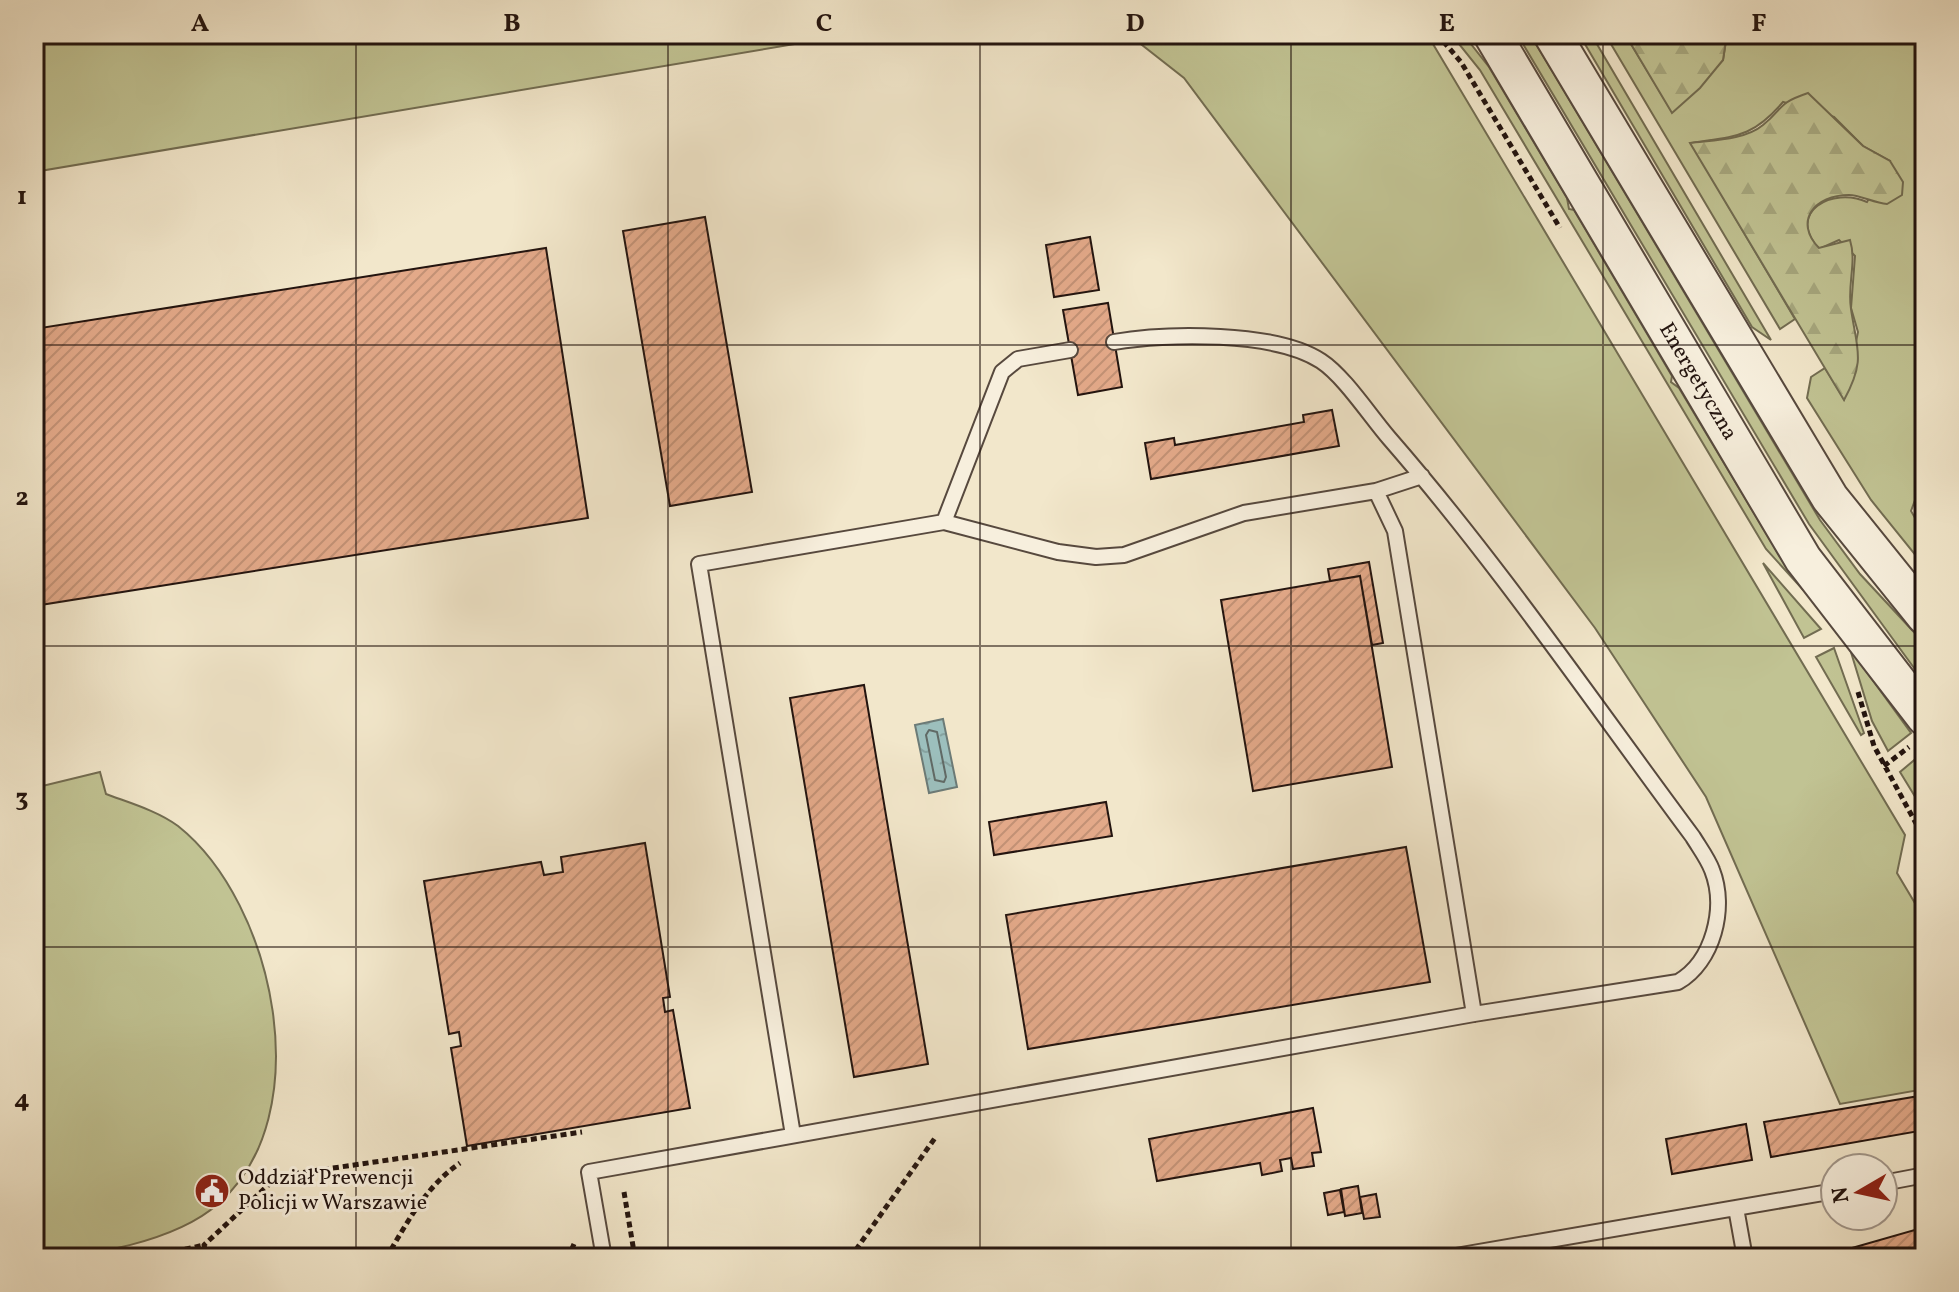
<svg xmlns="http://www.w3.org/2000/svg" width="1959" height="1292" viewBox="0 0 1959 1292" font-family="Vollkorn,serif">
  <style>
    .green { fill: #c1c393; stroke: #726c51; stroke-width: 2 }
    .forest { fill: url(#forest-firs); stroke: #726c51; stroke-width: 2 }
    .water { fill: url(#water-ripples); stroke: #6c7b77; stroke-width: 2 }
    .lines { fill: none; stroke-linecap: round; stroke-linejoin: round }
    .shore { stroke: #606a66; stroke-width: 2 }
    .building { fill: url(#building-hatch); stroke: #23140f; stroke-width: 2 }
    .service-casing { stroke: #57493e; stroke-width: 18 }
    .tertiary-casing { stroke: #57493e; stroke-width: 40 }
    .path { stroke: #23140f; stroke-width: 5; stroke-dasharray: 6 4; stroke-linecap: butt }
    .service { stroke: #f7efdd; stroke-width: 14 }
    .tertiary { stroke: #f7efdd; stroke-width: 36 }
    .grid { fill: none; stroke: #23140f; stroke-width: 2; stroke-opacity: 0.55 }
    .labels { text-anchor: middle; dominant-baseline: central; stroke-width: 6; stroke-linejoin: round; paint-order: stroke }
    .street-label { font-size: 22px; fill: #23140f; stroke: #f7efdd }
    .poi-label { font-size: 22px; fill: #23140f; stroke: #f7efdd; text-anchor: start }
    .neatline { fill: none; stroke: #23140f; stroke-width: 3 }
    .grid-label { font-size: 26px; text-anchor: middle; font-weight: bold; fill: #23140f }
  </style>
  <defs>
    <pattern id="forest-firs" width="22" height="20" patternUnits="userSpaceOnUse" patternTransform="scale(2)"><rect width="22" height="20" fill="#c1c393"/><path d="M5 1l3.5 6h-7zM16 11l3.5 6h-7z" fill="#a6a77e"/></pattern>
    <pattern id="water-ripples" width="26" height="14" patternUnits="userSpaceOnUse" patternTransform="scale(2)"><rect width="26" height="14" fill="#9cbfbd"/><path d="M2 4q2-2 4 0t4 0M15 11q2-2 4 0t4 0" fill="none" stroke="#86a3a1"/></pattern>
    <pattern id="building-hatch" width="6" height="6" patternUnits="userSpaceOnUse" patternTransform="scale(2)"><rect width="6" height="6" fill="#e3a989"/><path d="M-1 1l2-2M0 6l6-6M5 7l2-2" fill="none" stroke="#c29175"/></pattern>
  </defs>
  <rect width="100%" height="100%" fill="#f2e7cb"/>
  <filter id="stains"><feTurbulence type="fractalNoise" baseFrequency=".0025" numOctaves="4"/><feColorMatrix values="0 0 0 0 .2 0 0 0 0 .09 0 0 0 0 .02 0 0 0 .5 -.17"/></filter>
  <radialGradient id="worn" r=".72"><stop offset=".6" stop-color="#630" stop-opacity="0"/><stop offset="1" stop-color="#630" stop-opacity=".3"/></radialGradient>
  <path class="green" d="M34,34H854L34,172Z
    M1128,34H1427L1905,835L1897,873L1925,920V1089L1840,1104L1706,797L1595,628L1184,78Z
    M1451,34H1463L1489,67L1567,198L1569,209L1574,210L1672,376L1671,382L1679,388L1791,575L1817,605L1766,549L1480,70Z
    M1517,34H1530L1820,520L1860,574L1925,644V683L1809,524Z
    M1579,34H1591L1771,340L1752,327Z
    M1605,34H1625L1672,112L1723,60L1727,34H1925V473L1911,511L1925,535V567L1871,500L1807,398L1811,377L1825,368L1844,399L1858,332L1851,308L1855,256L1839,240L1819,249C1785,212 1833,186 1867,202L1890,161L1863,146L1834,117L1783,102C1752,138 1736,136 1691,143L1795,319L1780,329Z
    M1763,563L1821,629L1804,638Z
    M1834,648L1864,733L1861,735L1816,657Z
    M1850,649L1911,733L1888,751L1872,721Z
    M1925,751V813L1900,772Z
    M100,772L106,794C130,803 158,811 178,826C275,903 320,1116 218,1204C176,1241 88,1258 34,1258V788Z"/>
  <path class="forest" d="M1625,34H1727L1723,60L1700,88L1672,113Z
    M1808,93L1863,146L1890,161L1903,182L1902,195L1887,204C1874,203 1860,195 1849,195C1815,195 1793,221 1819,248L1850,240C1857,263 1847,284 1851,309C1857,350 1866,360 1844,400L1690,143C1713,140 1745,140 1763,125C1785,107 1776,104 1808,93Z"/>
  <path class="water" d="M943,719L957,787L929,793L915,725Z"/>
  <g class="lines">
    <path class="shore" d="M929,730L937,732L946,777L944,782L935,780L926,735Z"/>
  </g>
  <path class="building" d="M705,217L752,492L670,506L623,231Z
    M1090,237L1099,290L1054,297L1046,245Z
    M546,248L588,518L34,606V329Z
    M1108,303L1122,387L1078,395L1063,310Z
    M1332,410L1339,446L1151,479L1145,443L1174,438L1175,445L1304,422L1303,415Z
    M1369,562L1383,643L1372,645L1360,576L1330,581L1328,569Z
    M1360,576L1392,767L1253,791L1221,600Z
    M864,685L928,1064L854,1077L790,698Z
    M1106,802L1112,836L994,855L989,822Z
    M645,843L670,997L663,998L665,1012L673,1010L690,1108L467,1146L451,1048L461,1046L459,1032L449,1034L424,881L541,862L544,875L563,872L561,857Z
    M1406,847L1430,982L1028,1049L1006,915Z
    M1925,1095V1130L1771,1157L1764,1122Z
    M1313,1108L1321,1152L1312,1153L1314,1166L1293,1169L1291,1158L1280,1160L1282,1171L1262,1175L1260,1163L1157,1181L1149,1139Z
    M1746,1124L1752,1160L1672,1174L1666,1139Z
    M1358,1186L1362,1213L1345,1216L1341,1189Z
    M1340,1190L1344,1212L1328,1215L1324,1193Z
    M1376,1194L1380,1217L1364,1219L1360,1197Z
    M1925,1227V1258H1817Z"/>
  <g class="lines">
    <defs>
      <path id="service" d="M1376,491L1395,531L1474,1014
        M944,522L1002,372L1018,359L1070,350
        M793,1135L699,564L944,522L1058,552L1096,557L1124,555L1244,513L1376,491L1422,476
        M1883,1183L1925,1175
        M1736,1208L1745,1258
        M604,1258L589,1172L1474,1014L1678,982C1713,962 1727,908 1712,870C1708,859 1699,847 1693,837C1594,704 1497,562 1389,438C1370,416 1344,376 1321,361C1276,331 1166,333 1114,342
        M1444,1258L1835,1191"/>
      <g id="tertiary">
        <path id="s1" d="M1492,34L1803,559L1925,717"/>
        <path d="M1552,34L1830,498L1925,616"/>
      </g>
    </defs>
    <use href="#service" class="service-casing"/>
    <use href="#tertiary" class="tertiary-casing"/>
    <path class="path" d="M1437,34L1461,62L1560,228
      M1858,692L1874,746L1925,840
      M1884,766L1909,747
      M624,1192L635,1258
      M146,1258L204,1245
      M207,1258L204,1245L278,1176L582,1132
      M386,1258C407,1223 426,1186 460,1163
      M568,1258L574,1244
      M850,1258L935,1138"/>
    <use href="#service" class="service"/>
    <use href="#tertiary" class="tertiary"/>
  </g>
  <path class="grid" d="M356,34V1258M668,34V1258M980,34V1258M1291,34V1258M1603,34V1258M34,345H1925M34,646H1925M34,947H1925"/>
  <defs>
    <symbol id="civic-disc" viewBox="-11 -11 22 22"><circle r="9.5" fill="#8f2418" stroke="#f7efdd"/><path d="M-.6-6.5H3V-4.5H.6V-3L4-1V1h2V6H-6V1h2V-1L-.6-3ZM-1.2 2.5V6h2.4V2.5Z" fill="#fff"/></symbol>
  </defs>
  <g fill-rule="evenodd">
    <use href="#civic-disc" x="192" y="1171" width="40" height="40"/>
  </g>
  <g class="labels">
    <g class="street-label">
      <text stroke="none"><textPath href="#s1" startOffset="404">Energetyczna</textPath></text>
    </g>
    <g class="poi-label">
      <text x="238" y="1178">Oddział Prewencji<tspan x="238" dy="25">Policji w Warszawie</tspan></text>
    </g>
  </g>
  <rect width="1959" height="1292" fill="none" stroke="#f2e7cb" stroke-width="88"/>
  <g transform="translate(1859 1192) rotate(261)"><circle r="38" fill="#f7efdd" stroke="#a2978b" stroke-width="2"/>
  <path d="M0-6L14 30L0 20L-14 30Z" fill="#8f2418"/>
  <text y="-12" font-size="22" font-weight="bold" text-anchor="middle" fill="#23140f">N</text>
  </g>
  <rect x="44" y="44" width="1871" height="1204" class="neatline"/>
  <g class="grid-label">
    <text x="200" y="31">A</text>
    <text x="512" y="31">B</text>
    <text x="824" y="31">C</text>
    <text x="1135" y="31">D</text>
    <text x="1447" y="31">E</text>
    <text x="1759" y="31">F</text>
    <text x="22" y="204">1</text>
    <text x="22" y="505">2</text>
    <text x="22" y="806">3</text>
    <text x="22" y="1107">4</text>
  </g>
  <rect width="100%" height="100%" filter="url(#stains)"/>
  <rect width="100%" height="100%" fill="url(#worn)"/>
</svg>
